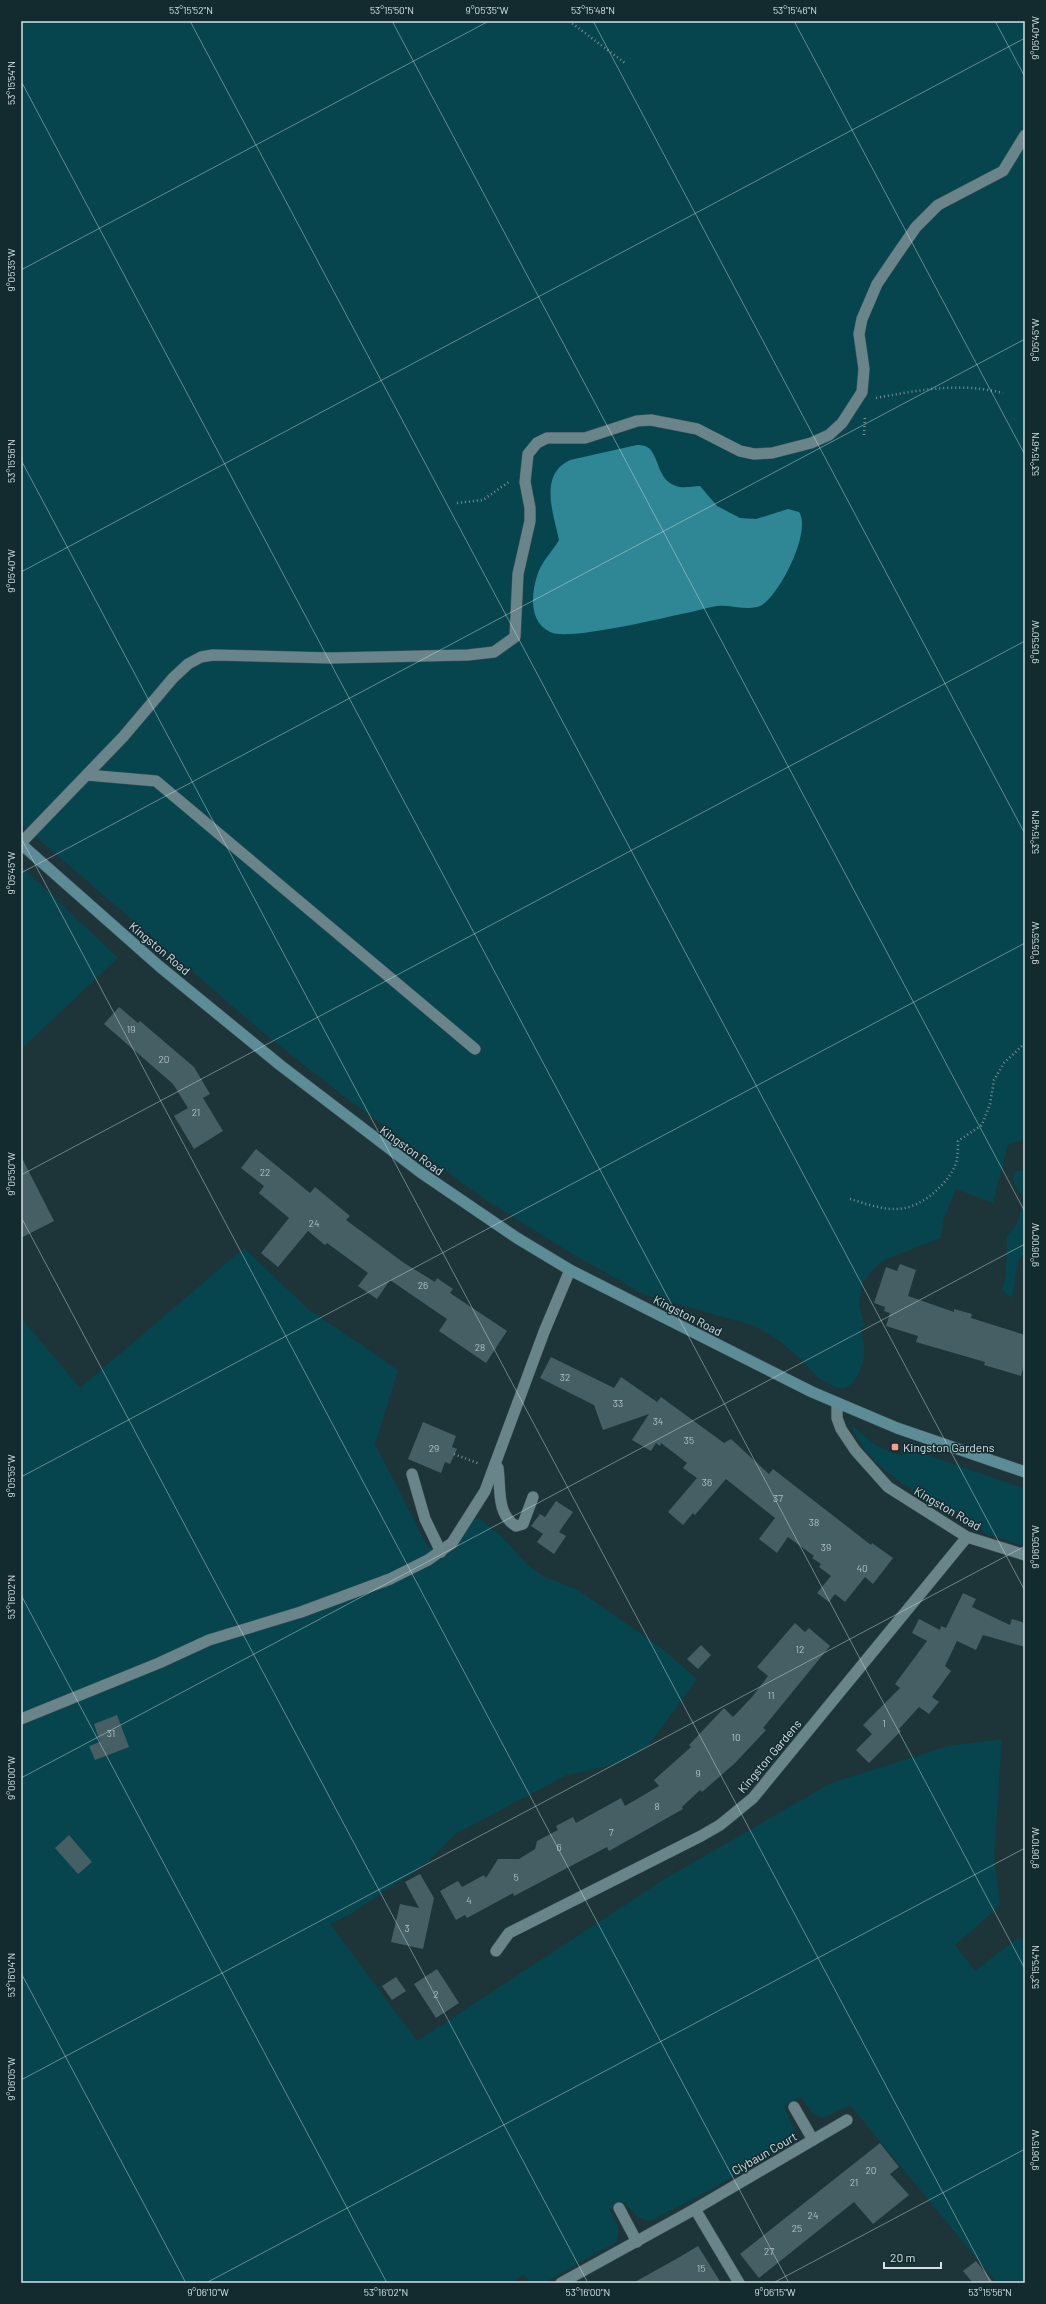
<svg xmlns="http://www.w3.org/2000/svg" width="1046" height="2304" viewBox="0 0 1046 2304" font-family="Barlow,sans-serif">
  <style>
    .green { fill: #06454d }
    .water { fill: #2f8795 }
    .building { fill: #465f64 }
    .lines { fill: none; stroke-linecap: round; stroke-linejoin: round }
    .service-casing { stroke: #3e5358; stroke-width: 12 }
    .minor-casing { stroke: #3e5358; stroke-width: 12 }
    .secondary-casing { stroke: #3e5358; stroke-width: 12 }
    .path { stroke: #7d8f93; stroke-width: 2.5; stroke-dasharray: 1 3; stroke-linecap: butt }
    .service { stroke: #6a858a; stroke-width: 11 }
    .minor { stroke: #6a858a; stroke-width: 11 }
    .secondary { stroke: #5c8d96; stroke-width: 11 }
    .ticks { fill: none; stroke: #d4e2e5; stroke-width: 1; stroke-opacity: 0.45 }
    .poi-dot { fill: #f59d8e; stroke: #132b2f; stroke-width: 1.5 }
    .labels { text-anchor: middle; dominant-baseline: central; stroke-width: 3; stroke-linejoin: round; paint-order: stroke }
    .number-label { font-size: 10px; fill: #b0c1c5 }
    .street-label { font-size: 12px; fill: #d4e2e5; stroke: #132b2f }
    .poi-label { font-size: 12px; fill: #d4e2e5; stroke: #132b2f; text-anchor: start }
    .neatline { fill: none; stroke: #d4e2e5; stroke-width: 1.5 }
    .ticks-label { font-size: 10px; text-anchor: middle; fill: #d4e2e5 }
  </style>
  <rect width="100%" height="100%" fill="#1d3539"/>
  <path class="green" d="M21,21H1025V1139L1008,1145L993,1203L956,1189L944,1218L941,1238L884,1260L872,1270L862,1284L859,1305L865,1327H860C867,1350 866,1364 852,1384L844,1388L835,1387L818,1378L802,1360L781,1342L755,1326L645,1295L571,1253L483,1198L349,1100L267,1036L21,824Z
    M21,866L118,958L21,1049Z
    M1025,1170V1200L1014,1184L1013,1172Z
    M1025,1202V1253L1018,1261L1012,1298L1002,1290L1006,1275L1007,1235C1021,1224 1017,1216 1025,1202Z
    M244,1248L307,1308L398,1370L375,1444L428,1547L450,1539L464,1524L479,1518L501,1536L529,1566L545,1577L578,1590L660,1647L697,1679L648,1746L636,1754L613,1765L567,1775L455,1834L428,1862L349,1915L330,1924L417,2041L663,1880L831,1783L948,1746L1002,1739L994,1856L1000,1906L955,1945L975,1971L1018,1938L1025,1939V2283H997L850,2105L823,2118L813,2114L801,2097L784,2106L794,2130C782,2155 680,2206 651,2221L639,2218L624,2202L609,2209C615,2221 622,2229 616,2242L544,2283H530L524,2274L511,2283H21V1318L80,1388Z
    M851,1425L877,1446L900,1456L905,1447L1025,1489V1546L984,1533L980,1526L970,1519C925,1496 871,1475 851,1425Z"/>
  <path class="water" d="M637,445C662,443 652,478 676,486C684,489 692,486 700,486L717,506L740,518L756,519L788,509L799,512C812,531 780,594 762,605C749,612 731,604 717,606C705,608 693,612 681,614C658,619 568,641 550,632C529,622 531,595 537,576C541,562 552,552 559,540C554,515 538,475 570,460Z"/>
  <path class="building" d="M119,1007L138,1023L140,1021L194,1067L210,1094L203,1098L223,1131L194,1149L174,1116L188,1108L173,1084L104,1024Z
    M256,1149L310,1193L315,1187L350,1216L346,1220L404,1263L435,1282L437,1278L453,1289L450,1293L507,1331L486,1363L439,1331L447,1319L390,1280L377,1299L358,1286L368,1273L327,1243L325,1245L308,1231L278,1267L261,1253L289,1218L259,1193L264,1186L241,1168Z
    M21,1156L54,1221L21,1238Z
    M900,1264L916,1270L908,1296L954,1312V1309L972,1314L971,1318L1025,1335V1362L1021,1376L984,1365L985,1362L916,1342L918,1336L886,1326L890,1313L884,1311L885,1307L874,1303L886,1267L897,1271Z
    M551,1357L614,1388L621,1377L657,1402L661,1397L724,1443L731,1439L769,1474L773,1469L871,1545L872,1543L893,1558L873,1584L865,1577L845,1602L835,1594L829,1602L817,1593L831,1576L819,1567L821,1564L812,1558L814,1556L788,1537L777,1553L759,1539L775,1518L726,1479L695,1515L693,1513L683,1525L668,1512L697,1478L683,1468L687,1463L661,1443L660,1446L656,1443L651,1451L632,1440L649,1414L603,1430L594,1405L540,1378Z
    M423,1422L456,1436L452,1447L457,1449L450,1464L445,1462L441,1473L408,1459Z
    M556,1501L573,1512L559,1532L566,1536L554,1554L537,1542L543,1534L531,1526L540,1514L545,1517Z
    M963,1593L976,1599L972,1607L1010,1625L1012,1619L1025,1623V1647L983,1635L976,1650L957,1641L945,1666L951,1671L932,1697L939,1702L929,1714L919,1707L899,1729L901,1731L869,1763L856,1750L872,1734L863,1725L900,1688L895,1684L927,1641L912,1633L919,1619L940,1630L941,1626L946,1628Z
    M795,1623L805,1632L809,1628L830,1646L763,1728L766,1730L735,1763L702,1792L700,1790L682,1807L683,1809L609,1851L607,1847L514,1896L513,1893L467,1918L465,1915L456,1920L440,1891L458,1881L462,1887L484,1875L486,1878L498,1859H519L535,1849L537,1841L558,1830L556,1826L573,1817L576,1823L621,1798L625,1806L659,1786L654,1780L691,1747L689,1745L724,1708L733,1717L752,1697L768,1676L757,1667Z
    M701,1645L711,1655L698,1669L687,1659Z
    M117,1715L129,1747L95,1760L89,1746L100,1742L94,1724Z
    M69,1835L92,1862L78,1874L55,1848Z
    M420,1874L434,1898L423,1949L391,1942L400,1904L419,1908L405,1882Z
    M437,1969L459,2003L436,2018L414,1984Z
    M396,1977L406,1991L392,2000L382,1986Z
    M880,2143L899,2167L890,2174L909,2195L873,2224L854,2202L759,2278L740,2254Z
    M698,2246L721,2283H633L678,2258Z
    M976,2261L994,2283H973L963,2271Z"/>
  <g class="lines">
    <defs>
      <path id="service" d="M87,775L156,781L475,1049
        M21,843L123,737L173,678L188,664L201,657L213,655L331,658L468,655L494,652L515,637L518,574L530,521V508L525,482L528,454L537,443L547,438H585L637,421L651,420L697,429L740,451L754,454L772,453L811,443L829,435L842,423L862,392L864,369L859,334L862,319L877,284L898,253L916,227L938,205L1003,171L1025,135
        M495,1464L498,1468C501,1488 496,1514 516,1526L523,1524L533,1497
        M412,1474L425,1519L441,1552
        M794,2107L813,2140
        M619,2208L637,2242"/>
      <path id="minor" d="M837,1403V1418L841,1429L855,1450L888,1487L967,1537L1025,1555
        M21,1719L159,1663L209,1640L301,1612L390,1579L428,1560L452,1543L485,1491L544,1332L570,1270
        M496,1951L509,1933L701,1836L720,1825L753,1798L967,1537
        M695,2209L739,2283
        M561,2283L695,2209L847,2120"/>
      <path id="secondary" d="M21,844L159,966L280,1065L420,1172L517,1238L570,1270L812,1392L897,1428L1025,1472"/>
    </defs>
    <use href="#service" class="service-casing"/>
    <use href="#minor" class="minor-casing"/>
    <use href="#secondary" class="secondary-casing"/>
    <path class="path" d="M569,21L625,63
      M876,398C919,390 960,382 1003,393
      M864,435L865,416
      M457,503L483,500L510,481
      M850,1199C867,1204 887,1212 905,1208C924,1204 945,1186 954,1168C958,1160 958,1150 958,1141L982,1125L990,1104L994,1080L1004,1063L1025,1043
      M454,1454L480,1464"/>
    <use href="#service" class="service"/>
    <use href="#minor" class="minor"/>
    <use href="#secondary" class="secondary"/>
  </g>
  <path class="ticks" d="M190,21L1025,1591M392,21L1025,1212M593,21L1025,834M794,21L1025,455M995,21L1025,77M21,81L1025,1969M21,270L489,21M21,460L991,2283M21,572L1025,38M21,838L789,2283M21,873L1025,339M21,1175L1025,641M21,1217L588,2283M21,1477L1025,943M21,1595L387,2283M21,1778L1025,1244M21,1973L186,2283M21,2080L1025,1546M206,2283L1025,1848M773,2283L1025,2149"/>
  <rect class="poi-dot" x="891" y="1443" width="8" height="8" rx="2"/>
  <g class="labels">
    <g class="number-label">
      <text x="131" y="1029">19</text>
      <text x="164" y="1059">20</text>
      <text x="196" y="1112">21</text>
      <text x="265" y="1172">22</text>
      <text x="314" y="1223">24</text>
      <text x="423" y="1285">26</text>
      <text x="480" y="1347">28</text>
      <text x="565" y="1377">32</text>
      <text x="618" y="1403">33</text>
      <text x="658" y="1421">34</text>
      <text x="689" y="1440">35</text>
      <text x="434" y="1448">29</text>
      <text x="707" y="1482">36</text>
      <text x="778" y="1498">37</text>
      <text x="814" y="1522">38</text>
      <text x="826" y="1547">39</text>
      <text x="862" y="1568">40</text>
      <text x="800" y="1649">12</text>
      <text x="771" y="1695">11</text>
      <text x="884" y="1723">1</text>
      <text x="111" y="1733">31</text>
      <text x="736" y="1737">10</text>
      <text x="698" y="1773">9</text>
      <text x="657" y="1806">8</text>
      <text x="611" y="1832">7</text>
      <text x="559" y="1847">6</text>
      <text x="516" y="1877">5</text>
      <text x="469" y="1900">4</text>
      <text x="407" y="1928">3</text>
      <text x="436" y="1994">2</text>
      <text x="871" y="2170">20</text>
      <text x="854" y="2182">21</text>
      <text x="813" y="2215">24</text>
      <text x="797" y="2228">25</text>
      <text x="769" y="2251">27</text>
      <text x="701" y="2268">15</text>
    </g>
    <g class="street-label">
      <text transform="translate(160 948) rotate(40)">Kingston Road</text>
      <text transform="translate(412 1150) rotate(36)">Kingston Road</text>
      <text transform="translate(688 1315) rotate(27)">Kingston Road</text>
      <text transform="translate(948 1508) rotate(30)">Kingston Road</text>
      <text transform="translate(769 1756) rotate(-50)">Kingston Gardens</text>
      <text transform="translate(764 2153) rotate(-30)">Clybaun Court</text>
    </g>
    <g class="poi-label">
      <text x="903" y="1447">Kingston Gardens</text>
    </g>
  </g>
  <rect width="1046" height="2304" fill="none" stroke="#132b2f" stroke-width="44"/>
  <path d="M884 2262v6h57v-6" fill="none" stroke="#d4e2e5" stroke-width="2"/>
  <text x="890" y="2262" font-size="12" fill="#d4e2e5" stroke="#132b2f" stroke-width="3" paint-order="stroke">20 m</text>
  <rect x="22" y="22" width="1002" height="2260" class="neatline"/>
  <g class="ticks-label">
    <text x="191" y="14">53°15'52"N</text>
    <text x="392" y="14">53°15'50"N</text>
    <text x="487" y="14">9°05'35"W</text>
    <text x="593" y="14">53°15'48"N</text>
    <text x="795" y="14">53°15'46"N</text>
    <text transform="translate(1035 38) rotate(-90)" y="4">9°05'40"W</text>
    <text transform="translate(11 83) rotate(-90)" y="4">53°15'54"N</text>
    <text transform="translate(11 270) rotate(-90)" y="4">9°05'35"W</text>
    <text transform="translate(1035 340) rotate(-90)" y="4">9°05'45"W</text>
    <text transform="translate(1035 454) rotate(-90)" y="4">53°15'46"N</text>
    <text transform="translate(11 461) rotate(-90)" y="4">53°15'56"N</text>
    <text transform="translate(11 571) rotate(-90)" y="4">9°05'40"W</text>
    <text transform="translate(1035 642) rotate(-90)" y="4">9°05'50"W</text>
    <text transform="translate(1035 832) rotate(-90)" y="4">53°15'48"N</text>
    <text transform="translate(11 873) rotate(-90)" y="4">9°05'45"W</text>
    <text transform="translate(1035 943) rotate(-90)" y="4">9°05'55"W</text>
    <text transform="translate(11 1174) rotate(-90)" y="4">9°05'50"W</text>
    <text transform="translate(1035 1245) rotate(-90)" y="4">9°06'00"W</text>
    <text transform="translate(11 1476) rotate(-90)" y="4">9°05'55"W</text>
    <text transform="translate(1035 1547) rotate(-90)" y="4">9°06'05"W</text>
    <text transform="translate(11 1597) rotate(-90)" y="4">53°16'02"N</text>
    <text transform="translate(11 1778) rotate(-90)" y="4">9°06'00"W</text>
    <text transform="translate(1035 1848) rotate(-90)" y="4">9°06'10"W</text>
    <text transform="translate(1035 1967) rotate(-90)" y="4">53°15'54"N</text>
    <text transform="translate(11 1975) rotate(-90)" y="4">53°16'04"N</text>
    <text transform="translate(11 2079) rotate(-90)" y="4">9°06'05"W</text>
    <text transform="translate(1035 2150) rotate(-90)" y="4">9°06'15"W</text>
    <text x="208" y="2296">9°06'10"W</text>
    <text x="386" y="2296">53°16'02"N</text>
    <text x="588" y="2296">53°16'00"N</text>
    <text x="775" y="2296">9°06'15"W</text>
    <text x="990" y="2296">53°15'56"N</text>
  </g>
</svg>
